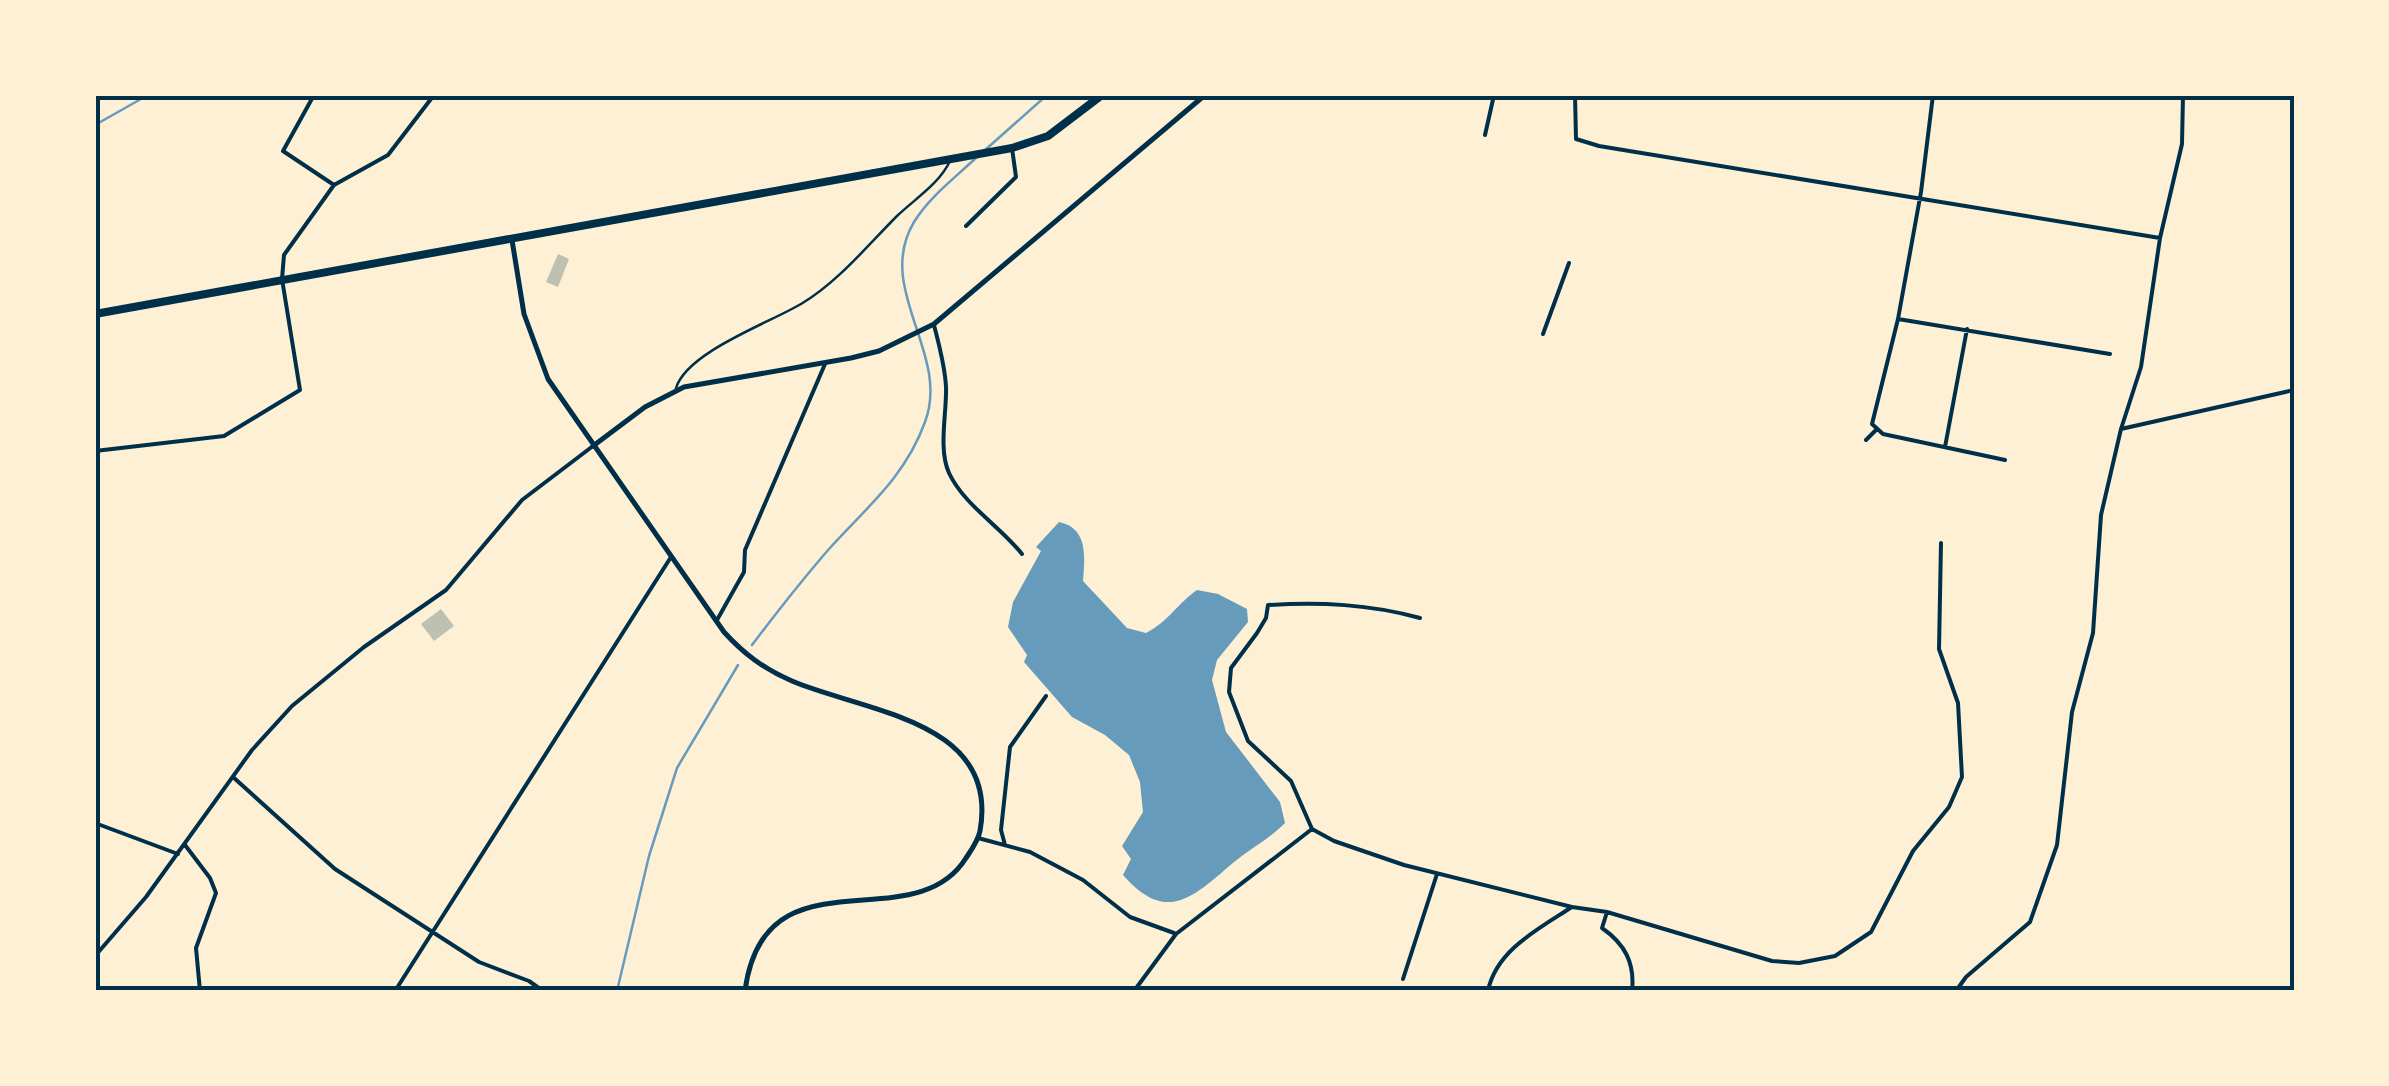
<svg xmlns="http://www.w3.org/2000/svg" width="2389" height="1086" viewBox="0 0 2389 1086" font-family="Helvetica,sans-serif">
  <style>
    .water { fill: #669bbc }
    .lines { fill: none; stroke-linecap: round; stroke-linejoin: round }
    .stream { stroke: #669bbc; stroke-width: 2.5 }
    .building { fill: #bec0b2 }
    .service { stroke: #003049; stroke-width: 2.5 }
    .minor { stroke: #003049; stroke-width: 4 }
    .tertiary { stroke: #003049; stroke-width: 5 }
    .trunk { stroke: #003049; stroke-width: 8 }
    .neatline { fill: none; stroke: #003049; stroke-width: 4 }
  </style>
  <rect width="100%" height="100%" fill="#fdf0d5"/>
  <path class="water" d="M1059,522C1088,528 1085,556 1083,581L1127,628L1146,633C1168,622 1178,603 1197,590L1218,594L1247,609L1248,622L1217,660L1212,680L1226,732L1280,802L1285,823C1269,839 1251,848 1234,862C1193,897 1167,925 1123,875L1131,859L1122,846L1143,812L1140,782L1129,755L1105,735L1072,717L1024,662L1027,655L1008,627L1013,602L1041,551L1036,547Z"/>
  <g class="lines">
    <path class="stream" d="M95,125L148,95
      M984,151L1047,95
      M752,645C777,612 802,580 829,549C867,507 905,477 925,422C951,354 874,289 914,222C930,196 956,177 978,156
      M617,991L649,856L677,768L738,665"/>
  </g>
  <path class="building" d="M558,254L569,259L558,287L546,282Z
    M441,609L454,626L434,641L421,624Z"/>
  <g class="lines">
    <path class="service" d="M676,388C687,352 769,323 801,304C837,283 868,245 897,216C916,198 939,184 950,161"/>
    <path class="minor" d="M314,95L283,151L334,185
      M1575,95L1576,139L1599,146L2160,238
      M1933,95L1921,192L1898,319L1872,424L1883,434L2005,460
      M1485,135L1494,95
      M966,226L1016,177L1012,148
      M1898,319L2110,354
      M934,325C939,345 945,366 946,387C947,412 938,449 949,473C964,505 1000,526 1022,554
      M1543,334L1569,263
      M2121,429L2294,390
      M1866,440L1877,429
      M1945,447L1967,329
      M95,451L224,436L300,390L282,279L284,255L334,185L388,155L434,95
      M1420,618C1369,604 1321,602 1268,605L1266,618L1257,633L1231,668L1229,692L1248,741L1291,781L1312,829L1334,841L1404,865L1572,907L1607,912L1772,961L1799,963L1835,956L1871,932L1913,851L1949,807L1962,777L1958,703L1939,649L1941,543
      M717,620L744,572L745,550L825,364
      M233,777L335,869L479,962L529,981L543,991
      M95,823L178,854
      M978,838L1030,852L1083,880L1130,917L1174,933
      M185,845L210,878L216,893L196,948L200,991
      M1005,845L1001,830L1010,747L1046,696
      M1607,912L1602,928C1625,944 1635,963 1632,991
      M95,956L146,897L252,750L292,706L364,647L446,590L522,500L593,446
      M1403,979L1437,874
      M395,991L671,557
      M1134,991L1176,934L1312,829
      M1488,991C1496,950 1540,928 1572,907
      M1956,991L1966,977L2030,922L2057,845L2072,712L2093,633L2101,515L2121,429L2141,367L2160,238L2182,144L2183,95"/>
    <path class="tertiary" d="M512,240L524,314L548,379L724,632C744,654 764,669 792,681C865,712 1000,720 980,831C978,841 972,849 966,858C914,942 764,846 745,991
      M593,446L645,407L684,387L851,358L879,351L934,324L1205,95"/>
    <path class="trunk" d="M95,314L1012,148L1048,136L1102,95"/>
  </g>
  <rect width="2389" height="1086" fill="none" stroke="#fdf0d5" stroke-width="195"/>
  <rect x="98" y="98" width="2194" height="890" class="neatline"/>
</svg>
